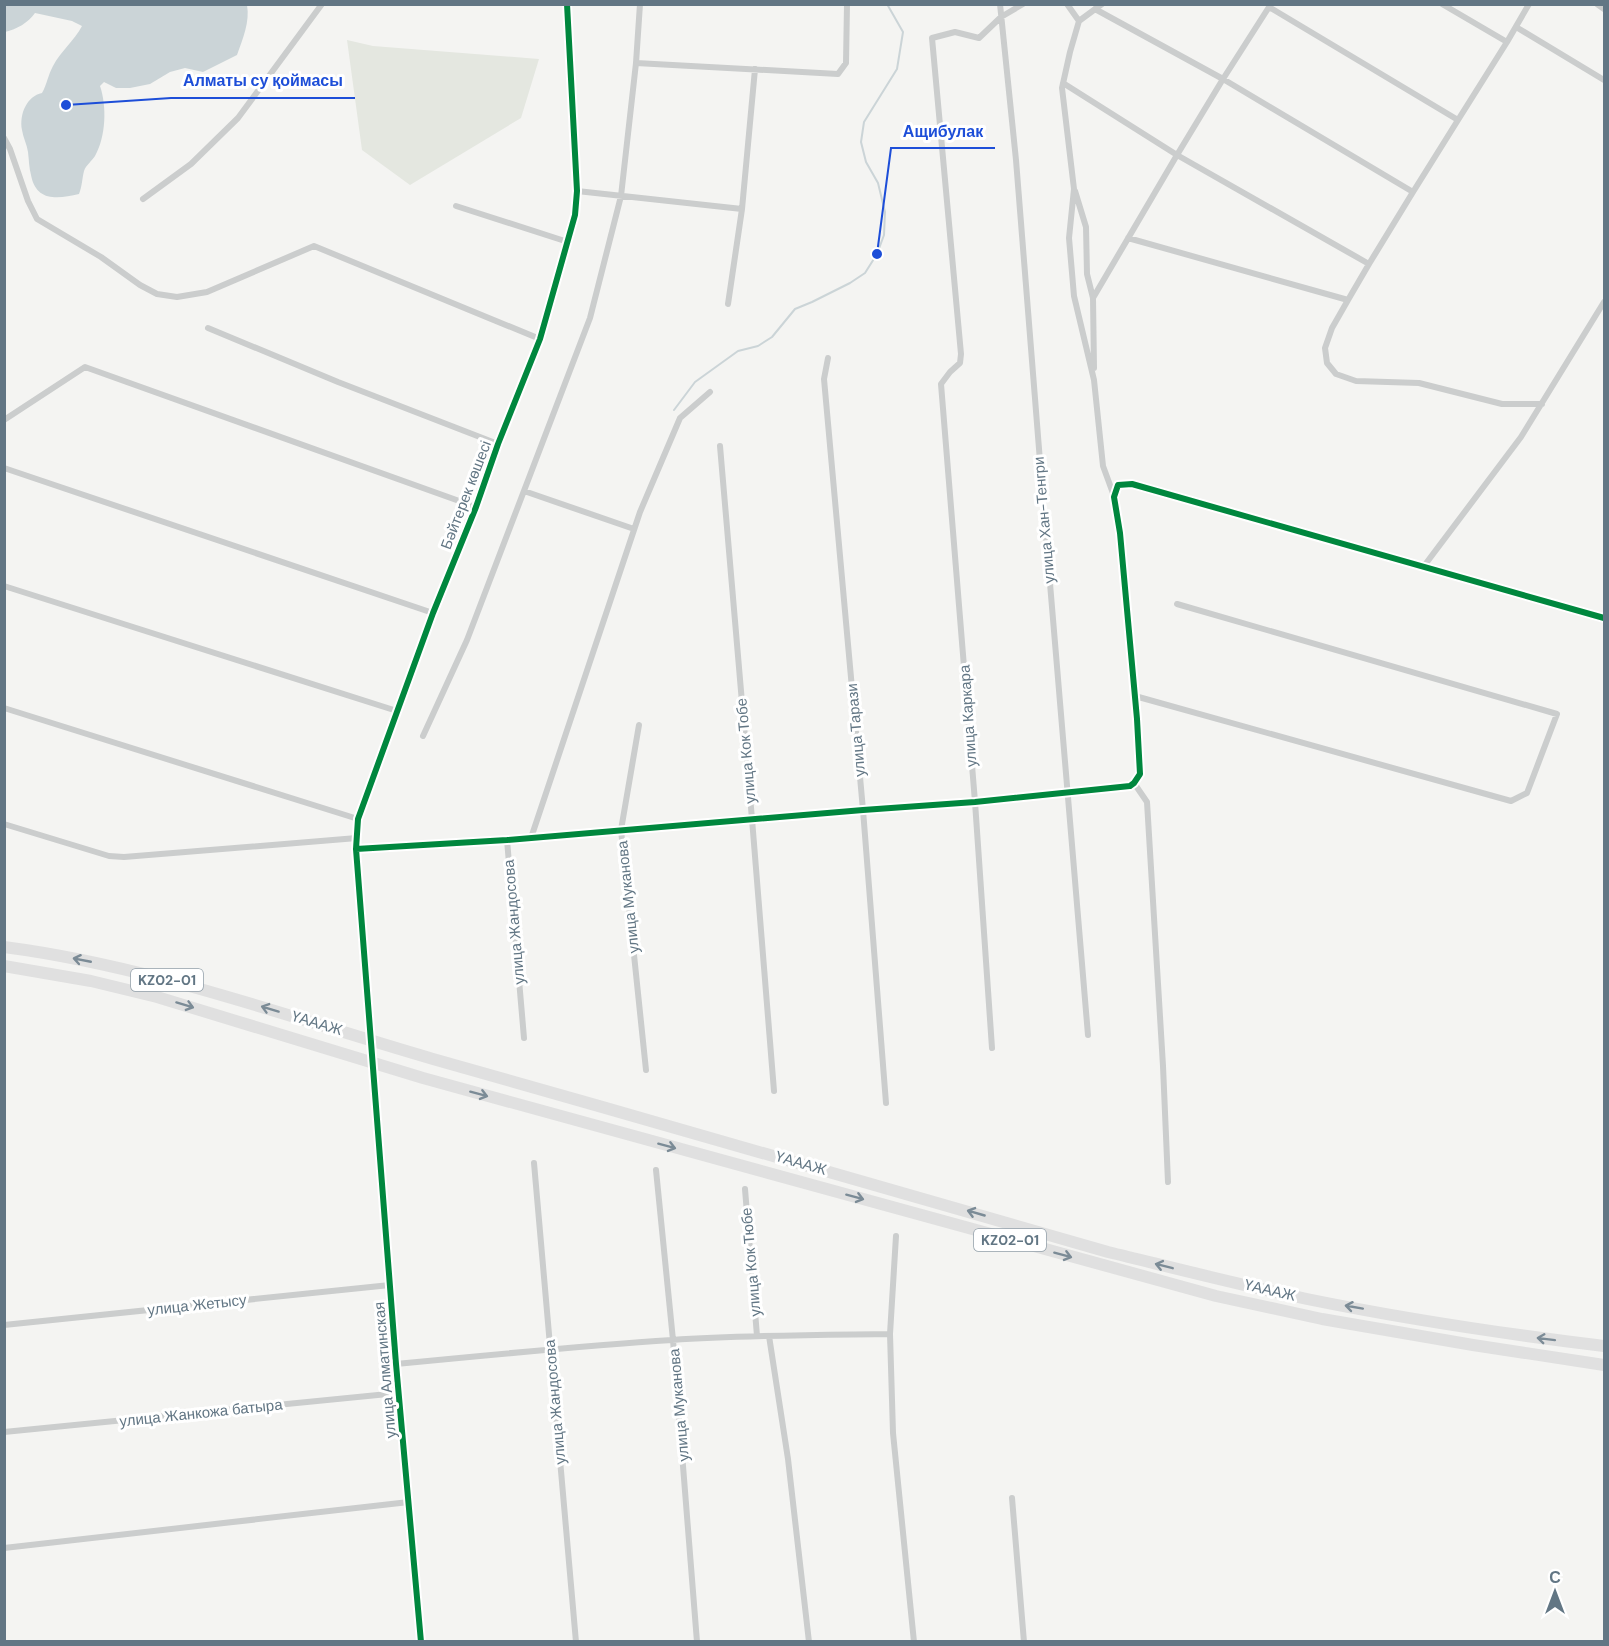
<svg xmlns="http://www.w3.org/2000/svg" width="1609" height="1646" viewBox="0 0 1609 1646" font-family="'DM Sans',sans-serif">
  <style>
    .green { fill: #e4e7e0 }
    .water { fill: #cbd4d7 }
    .lines { fill: none; stroke-linecap: round; stroke-linejoin: round }
    .stream { stroke: #cbd4d7; stroke-width: 2 }
    .street { stroke: #cbcdcd; stroke-width: 6 }
    .secondary { stroke: #e0e0e0; stroke-width: 9 }
    .highway { stroke: #e0e0e0; stroke-width: 12 }
    .cycleway-casing { stroke: #fff; stroke-width: 10 }
    .cycleway { stroke: #00873e; stroke-width: 6 }
    .oneway { stroke: #7b8b96 }
    .labels { text-anchor: middle; dominant-baseline: central; stroke-width: 6; stroke-linejoin: round; paint-order: stroke }
    .shield { fill: #fff; stroke: #919fa9; stroke-width: 1.5 }
    .shield-label { font-size: 14px; font-weight: bold; fill: #627684 }
    .street-label { font-size: 15px; fill: #627684; stroke: #fff }
    .leader { fill: none; stroke: #1d4ed8; stroke-width: 2 }
    .callout-dot { fill: #1d4ed8; stroke: #fff; stroke-width: 2 }
    .callout-label { font-size: 16px; text-anchor: middle; font-weight: bold; fill: #1d4ed8; stroke: #fff; stroke-width: 6; stroke-linejoin: round; paint-order: stroke }
  </style>
  <rect width="100%" height="100%" fill="#f4f4f2"/>
  <path class="green" d="M347,40L373,46L539,59L521,118L410,185L362,150Z"/>
  <path class="water" d="M247,5C250,22 243,38 237,55L203,72L185,68L170,72L150,84L130,88H116L104,82L100,86C107,106 106,137 95,156C92,161 86,165 84,171C82,179 82,187 79,194C58,199 36,202 31,175C29,168 29,160 28,152C27,145 23,137 22,130C19,114 27,96 42,93C47,84 48,75 53,66C61,51 74,41 82,26L72,21L35,13C28,23 17,29 5,32V5Z"/>
  <g class="lines">
    <path class="stream" d="M674,410L695,382L738,351L758,346L772,337L795,309L812,302L850,283L865,273L877,254L884,235L885,212L878,183L866,162L861,142L864,122L897,69L903,32L887,4"/>
    <path class="street" d="M1000,4L1016,160L1045,524L1088,1035
      M1067,4L1079,21
      M1102,4L1079,21L1070,52L1062,88L1074,189L1069,238L1074,296L1094,380L1103,466L1114,496
      M1442,4L1507,42L1458,120
      M1597,4L1604,9
      M1095,9L1223,79L1269,7L1458,120L1413,192
      M1516,27L1604,80
      M1507,42L1529,4
      M636,63L838,74L846,63L847,4
      M1063,83L1177,155L1223,79L1413,192L1369,264
      M4,138L10,149L28,201L37,219L101,257L140,285L157,294L177,297L207,292L314,246L540,339
      M577,191L742,209
      M1075,191L1086,227L1087,274L1093,298L1094,368
      M143,199L191,164L238,118L322,4
      M456,206L568,242
      M1093,298L1177,155L1369,264L1348,300L1128,238
      M1348,300L1332,328L1325,348L1327,363L1336,374L1356,381L1419,383L1502,404H1542
      M728,304L742,209L755,69
      M208,328L338,382L498,444
      M828,358L824,379L863,810L886,1103
      M4,420L85,367L476,507
      M720,446L752,819L774,1091
      M4,468L433,613
      M524,491L634,529
      M1424,566L1521,437L1604,302
      M4,586L397,711
      M1135,696L1511,801L1527,793L1557,714L1177,604
      M4,708L358,819
      M639,725L621,830L646,1070
      M423,736L467,640L590,318L621,196L636,63L640,4
      M1134,783L1147,802L1163,1066L1168,1182
      M4,824L109,856L124,857L357,838
      M531,838L640,512L680,418L710,392
      M507,840L524,1038
      M356,849L507,840L863,810L975,802L1130,786L1134,783L1140,774L1137,719L1120,533L1114,497L1118,485L1132,484L1604,618
      M992,1048L975,802L941,384L950,372L960,363L961,354L932,38L955,32L979,38L1001,17L1023,4
      M534,1163L576,1642
      M656,1170L673,1340L697,1642
      M745,1189L757,1336
      M896,1236L890,1334L893,1433L914,1642
      M4,1325L390,1285
      M769,1336L788,1459L809,1642
      M396,1364C488,1355 580,1346 672,1340C744,1335 817,1335 890,1334
      M4,1432L398,1393
      M1012,1498L1024,1642
      M4,1548L409,1502"/>
    <path class="secondary" d="M421,1642L396,1364L356,849L358,819L433,613L476,507L498,444L540,339L575,215L577,191L567,4"/>
    <path class="highway" d="M4,947C151,966 291,1018 433,1059C658,1123 883,1186 1108,1252C1174,1268 1240,1285 1307,1299C1405,1319 1505,1334 1604,1346
      M4,966L91,981L157,997L423,1078L1216,1296L1322,1319L1473,1345L1604,1365"/>
    <defs>
      <path id="cycleway" d="M356,849L507,840L863,810L975,802L1130,786L1134,783L1140,774L1137,719L1120,533L1114,497L1118,485L1132,484L1604,618
        M421,1642L396,1364L356,849L358,819L433,613L476,507L498,444L540,339L575,215L577,191L567,4"/>
    </defs>
    <use href="#cycleway" class="cycleway-casing"/>
    <use href="#cycleway" class="cycleway"/>
  </g>
  <defs><path id="oneway-shaft" d="M-6 0H5M1.5-3L5.5 0L1.5 3" fill="none" stroke-width="1.6" stroke-linecap="round" stroke-linejoin="round" transform="scale(1.5)"/></defs>
  <g class="oneway">
    <use href="#oneway-shaft" transform="translate(82 960) rotate(-169)"/>
    <use href="#oneway-shaft" transform="translate(185 1005) rotate(17)"/>
    <use href="#oneway-shaft" transform="translate(270 1009) rotate(-163)"/>
    <use href="#oneway-shaft" transform="translate(479 1094) rotate(15)"/>
    <use href="#oneway-shaft" transform="translate(667 1146) rotate(15)"/>
    <use href="#oneway-shaft" transform="translate(855 1197) rotate(15)"/>
    <use href="#oneway-shaft" transform="translate(976 1213) rotate(-164)"/>
    <use href="#oneway-shaft" transform="translate(1063 1255) rotate(15)"/>
    <use href="#oneway-shaft" transform="translate(1164 1266) rotate(-166)"/>
    <use href="#oneway-shaft" transform="translate(1354 1307) rotate(-170)"/>
    <use href="#oneway-shaft" transform="translate(1546 1339) rotate(-173)"/>
  </g>
  <g class="labels">
    <g class="shield">
      <rect x="131" y="969" width="72" height="22" rx="4.5"/>
      <rect x="974" y="1229" width="72" height="22" rx="4.5"/>
    </g>
    <g class="shield-label">
      <text x="167" y="980">KZ02-01</text>
      <text x="1010" y="1240">KZ02-01</text>
    </g>
    <g class="street-label">
      <text transform="translate(466 495) rotate(-69)">Бәйтерек көшесі</text>
      <text transform="translate(1044 520) rotate(-95)">улица Хан-Тенгри</text>
      <text transform="translate(968 716) rotate(-94)">улица Каркара</text>
      <text transform="translate(856 730) rotate(-95)">улица Тарази</text>
      <text transform="translate(746 751) rotate(-95)">улица Кок Тобе</text>
      <text transform="translate(628 897) rotate(-96)">улица Муканова</text>
      <text transform="translate(514 922) rotate(-95)">улица Жандосова</text>
      <text transform="translate(317 1023) rotate(17)">ҮАААЖ</text>
      <text transform="translate(801 1163) rotate(16)">ҮАААЖ</text>
      <text transform="translate(751 1262) rotate(-95)">улица Кок Тюбе</text>
      <text transform="translate(1270 1290) rotate(13)">ҮАААЖ</text>
      <text transform="translate(197 1305) rotate(-6)">улица Жетысу</text>
      <text transform="translate(385 1370) rotate(-95)">улица Алматинская</text>
      <text transform="translate(555 1402) rotate(-95)">улица Жандосова</text>
      <text transform="translate(679 1405) rotate(-95)">улица Муканова</text>
      <text transform="translate(201 1413) rotate(-6)">улица Жанкожа батыра</text>
    </g>
  </g>
  <path class="leader" d="M66 105L171 98H355M877 254L891 148H995"/>
  <g class="callout-dot">
    <circle cx="66" cy="105" r="6"/>
    <circle cx="877" cy="254" r="6"/>
  </g>
  <g class="callout-label">
    <text x="263" y="86">Алматы су қоймасы</text>
    <text x="943" y="137">Ащибулак</text>
  </g>
  <rect width="1609" height="1646" fill="none" stroke="#627684" stroke-width="12"/>
  <g transform="translate(1555 1592)" stroke="#ffffff" stroke-width="4.5" paint-order="stroke">
  <path d="M0-4.5L10 22L0 15L-10 22Z" fill="#627684"/>
  <text y="-9" font-size="16" font-weight="bold" text-anchor="middle" fill="#627684">С</text>
  </g>
</svg>
